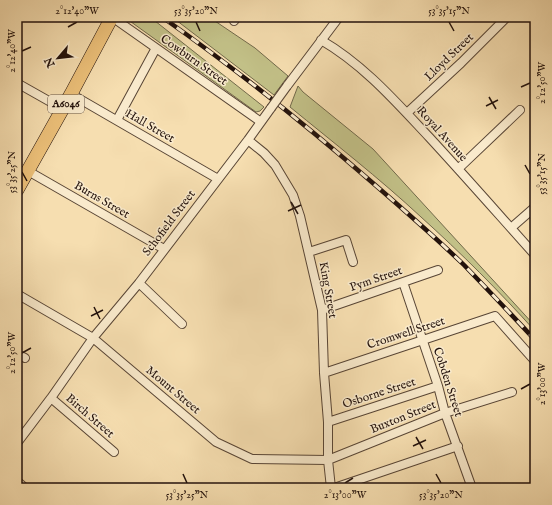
<svg xmlns="http://www.w3.org/2000/svg" width="552" height="505" viewBox="0 0 552 505" font-family="'IM FELL English',serif">
  <style>
    .green { fill: #c2c087; stroke: #72694a }
    .lines { fill: none; stroke-linecap: round; stroke-linejoin: round }
    .minor-casing { stroke: #584535; stroke-width: 10 }
    .primary-casing { stroke: #23120c; stroke-width: 14 }
    .minor { stroke: #f9eacc; stroke-width: 8 }
    .primary { stroke: #ebbf78; stroke-width: 13 }
    .rail-casing { stroke: #23120c; stroke-width: 4.5 }
    .rail { stroke: #f9eacc; stroke-width: 3; stroke-dasharray: 9; stroke-linecap: butt }
    .minor-bridge-casing { stroke: #584535; stroke-width: 10; stroke-linecap: butt }
    .minor-bridge { stroke: #f9eacc; stroke-width: 8 }
    .ticks { fill: none; stroke: #23120c; stroke-width: 1.5 }
    .labels { text-anchor: middle; dominant-baseline: central; stroke-width: 3; stroke-linejoin: round; paint-order: stroke }
    .shield { fill: #f9eacc; stroke: #635346; stroke-width: 1 }
    .shield-label { font-size: 11px; font-weight: bold; fill: #23120c }
    .street-label { font-size: 12px; fill: #23120c; stroke: #f9eacc }
    .neatline { fill: none; stroke: #23120c; stroke-width: 1.5 }
    .ticks-label { font-size: 10px; text-anchor: middle; fill: #23120c }
  </style>
  <rect width="100%" height="100%" fill="#f6deb0"/>
  <filter id="stains"><feTurbulence type="fractalNoise" baseFrequency=".005" numOctaves="4"/><feColorMatrix values="0 0 0 0 .2 0 0 0 0 .09 0 0 0 0 .02 0 0 0 .5 -.17"/></filter>
  <radialGradient id="worn" r=".72"><stop offset=".6" stop-color="#630" stop-opacity="0"/><stop offset="1" stop-color="#630" stop-opacity=".3"/></radialGradient>
  <path class="green" d="M125,17H150L264,107L260,111L256,112L127,19Z
    M172,17H209L255,48L288,76L274,95Z
    M298,86L303,92L373,149L535,326V331C499,291 461,253 421,217C379,178 334,143 290,107Z"/>
  <g class="lines">
    <defs>
      <path id="minor" d="M112,17L261,122
        M256,17H257
        M234,21L237,17
        M321,40C364,65 396,102 429,137C465,176 500,216 535,255
        M17,83L63,109
        M287,86L339,17
        M71,94L218,179
        M407,113L461,63L507,17
        M117,120L156,48
        M248,140L264,153L275,165L293,195L300,216L322,310L324,373L328,422V460L331,488
        M458,169L520,110
        M28,171L164,249
        M511,228L535,207
        M309,252L346,240L353,262
        M403,282L438,386L445,413L472,488
        M139,283L182,324
        M17,294L93,338L216,442L252,459L328,460L445,413L512,392
        M322,310L438,270
        M17,354L25,358
        M324,373L495,316L535,361
        M51,398L114,452
        M328,422L438,386
        M17,443L51,398L93,338L139,283L248,140L271,108
        M17,481L25,488
        M334,488L458,446"/>
      <path id="primary" d="M17,190L71,94L112,17"/>
    </defs>
    <use href="#minor" class="minor-casing"/>
    <use href="#primary" class="primary-casing"/>
    <use href="#minor" class="minor"/>
    <use href="#primary" class="primary"/>
    <defs>
      <path id="rail" d="M162,17C236,69 306,125 374,184C404,210 435,237 464,265C488,290 512,315 535,340"/>
    </defs>
    <use href="#rail" class="rail-casing"/>
    <use href="#rail" class="rail"/>
    <defs>
      <path id="minor-bridge" d="M271,108L287,86"/>
    </defs>
    <use href="#minor-bridge" class="minor-bridge-casing"/>
    <use href="#minor-bridge" class="minor-bridge"/>
  </g>
  <path class="ticks" d="M196,22L200,31M449,22L454,31M68,27L77,22M22,51L31,47M521,87L530,83M489,97L496,109M486,106L498,100M525,165L530,174M22,172L27,181M291,202L298,214M288,211L301,205M94,307L100,319M91,316L103,310M22,353L31,348M521,389L530,384M416,437L423,449M413,446L426,440M183,474L187,483M436,474L441,483M345,483L353,478"/>
  <g class="labels">
    <rect class="shield" x="48" y="95" width="36" height="18" rx="3"/>
    <g class="shield-label">
      <text x="66" y="104">A6046</text>
    </g>
    <g class="street-label">
      <text transform="translate(449 57) rotate(-44)">Lloyd Street</text>
      <text transform="translate(194 60) rotate(35)">Cowburn Street</text>
      <text transform="translate(150 126) rotate(30)">Hall Street</text>
      <text transform="translate(442 134) rotate(48)">Royal Avenue</text>
      <text transform="translate(102 200) rotate(30)">Burns Street</text>
      <text transform="translate(169 223) rotate(-53)">Schofield Street</text>
      <text transform="translate(376 279) rotate(-19)">Pym Street</text>
      <text transform="translate(328 290) rotate(80)">King Street</text>
      <text transform="translate(406 333) rotate(-18)">Cromwell Street</text>
      <text transform="translate(448 382) rotate(72)">Cobden Street</text>
      <text transform="translate(173 390) rotate(40)">Mount Street</text>
      <text transform="translate(379 393) rotate(-18)">Osborne Street</text>
      <text transform="translate(90 416) rotate(41)">Birch Street</text>
      <text transform="translate(403 417) rotate(-22)">Buxton Street</text>
    </g>
  </g>
  <rect width="552" height="505" fill="none" stroke="#f6deb0" stroke-width="44"/>
  <g transform="translate(58 58) rotate(242)" stroke="#f9eacc" stroke-width="3" paint-order="stroke">
  <path d="M0-3L7 15L0 10L-7 15Z" fill="#23120c"/>
  <text y="-6" font-size="11" font-weight="bold" text-anchor="middle" fill="#23120c">N</text>
  </g>
  <rect x="22" y="22" width="508" height="461" class="neatline"/>
  <g class="ticks-label">
    <text x="77" y="14">2°12'40"W</text>
    <text x="196" y="14">53°35'20"N</text>
    <text x="449" y="14">53°35'15"N</text>
    <text transform="translate(11 51) rotate(-90)" y="4">2°12'40"W</text>
    <text transform="translate(541 83) rotate(-90)" y="4">2°12'50"W</text>
    <text transform="translate(11 172) rotate(-90)" y="4">53°35'25"N</text>
    <text transform="translate(541 174) rotate(-90)" y="4">53°35'15"N</text>
    <text transform="translate(11 353) rotate(-90)" y="4">2°12'50"W</text>
    <text transform="translate(541 384) rotate(-90)" y="4">2°13'00"W</text>
    <text x="187" y="498">53°35'25"N</text>
    <text x="345" y="498">2°13'00"W</text>
    <text x="441" y="498">53°35'20"N</text>
  </g>
  <rect width="100%" height="100%" filter="url(#stains)"/>
  <rect width="100%" height="100%" fill="url(#worn)"/>
</svg>
